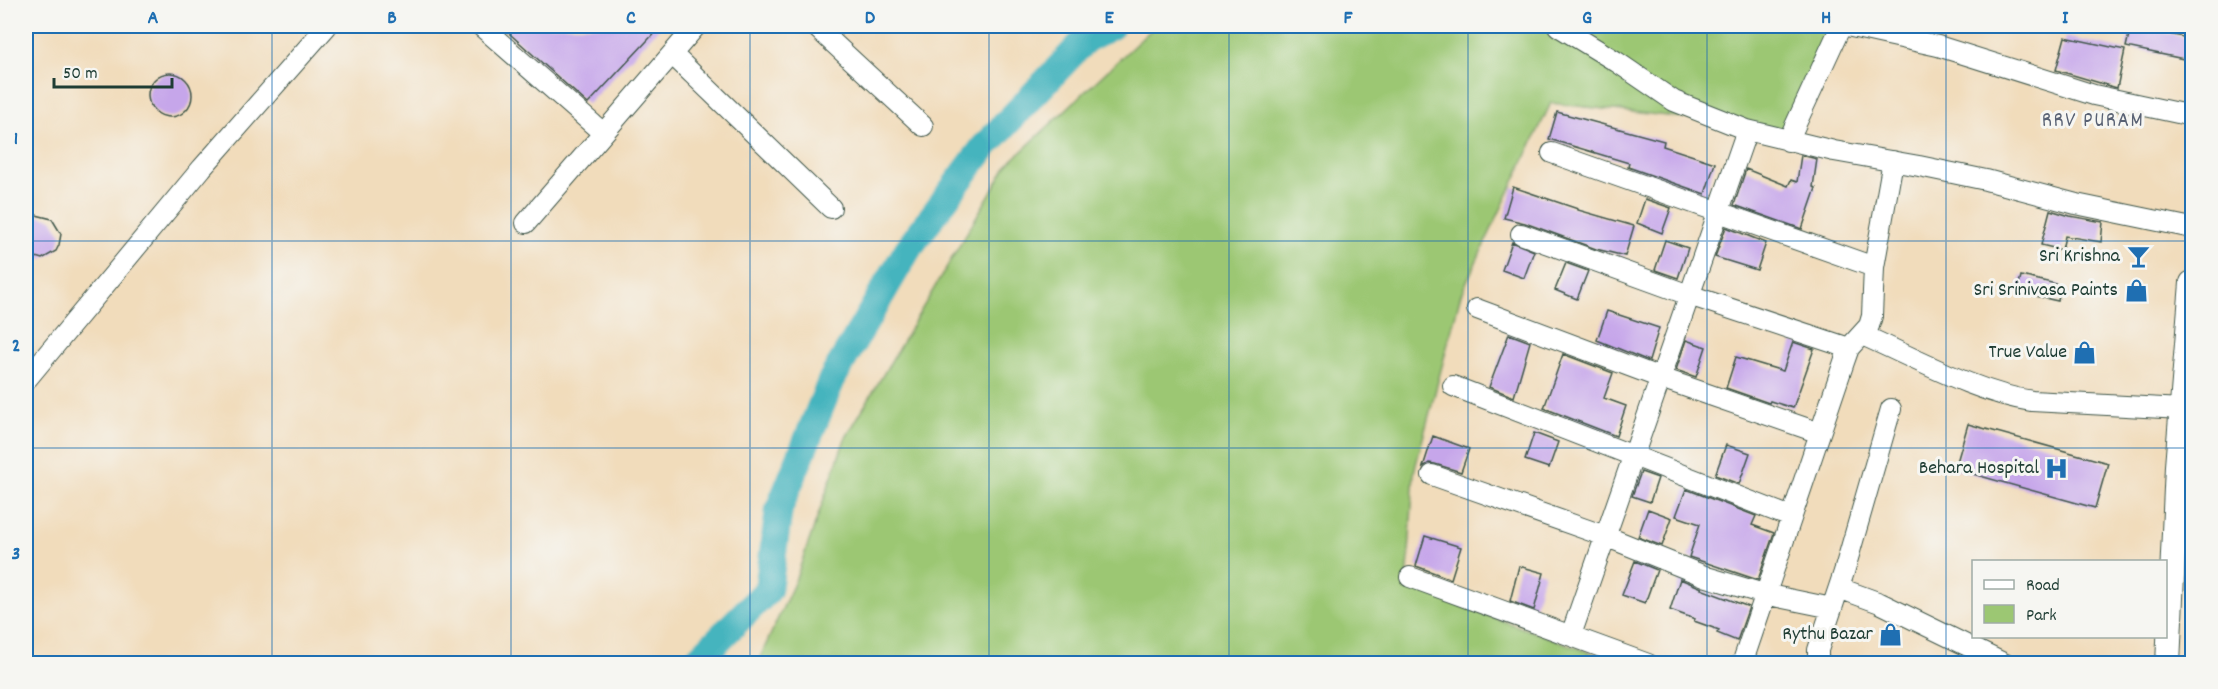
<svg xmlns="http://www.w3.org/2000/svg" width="2218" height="689" viewBox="0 0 2218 689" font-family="Dekko,sans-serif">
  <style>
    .green { fill: #9cc773; stroke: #5e8254; stroke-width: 1.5 }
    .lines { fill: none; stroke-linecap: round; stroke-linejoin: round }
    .river { stroke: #45b4be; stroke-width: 28 }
    .building { fill: #c6a6ea }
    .minor-casing { stroke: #3e5548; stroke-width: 22 }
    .major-casing { stroke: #3e5548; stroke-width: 26 }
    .minor { stroke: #fff; stroke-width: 20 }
    .major { stroke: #fff; stroke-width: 24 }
    .grid { fill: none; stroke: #1f6fb2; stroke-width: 1.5; stroke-opacity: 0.55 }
    .labels { text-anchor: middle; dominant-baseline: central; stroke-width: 6; stroke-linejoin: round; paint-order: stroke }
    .poi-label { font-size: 20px; fill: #1f3d34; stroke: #f6f6f2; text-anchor: end }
    .neighbourhood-label { font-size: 21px; letter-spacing: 1.5px; fill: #596274; stroke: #f6f6f2 }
    .neatline { fill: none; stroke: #1f6fb2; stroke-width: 2 }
    .grid-label { font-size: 20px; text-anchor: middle; font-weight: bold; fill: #1f6fb2 }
  </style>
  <rect width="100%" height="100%" fill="#f6f6f2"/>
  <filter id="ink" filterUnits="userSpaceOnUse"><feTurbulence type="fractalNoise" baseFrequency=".0167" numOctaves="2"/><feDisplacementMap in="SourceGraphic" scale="12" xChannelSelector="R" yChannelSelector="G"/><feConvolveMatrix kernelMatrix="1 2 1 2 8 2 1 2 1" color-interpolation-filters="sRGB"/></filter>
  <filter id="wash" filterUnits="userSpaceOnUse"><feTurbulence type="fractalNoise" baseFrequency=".008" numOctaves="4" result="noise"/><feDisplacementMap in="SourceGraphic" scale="24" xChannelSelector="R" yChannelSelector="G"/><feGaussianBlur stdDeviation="1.35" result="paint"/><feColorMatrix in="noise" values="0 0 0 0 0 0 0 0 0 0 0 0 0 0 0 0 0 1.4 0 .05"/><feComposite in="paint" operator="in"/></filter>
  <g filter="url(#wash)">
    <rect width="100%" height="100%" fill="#f1dcbb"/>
    <path class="green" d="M1155,26H1832L1783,129L1551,103L1461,294L1414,472L1407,586L1619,663L758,662L795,581L845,439L1007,165Z"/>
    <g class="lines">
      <path class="river" d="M694,664L768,590L779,509L832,379L908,249L984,147L1086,39L1111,26"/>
    </g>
    <g id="blocks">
      <path class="building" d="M501,26H661L588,104Z
        M2131,26L2188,38L2184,59L2126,47Z
        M2065,37L2125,50L2117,88L2056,70Z
        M148 95a22 22 0 1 1 44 0a22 22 0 1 1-44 0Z
        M1557,112L1664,141L1663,146L1715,163L1705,194L1628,167L1629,163L1549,139Z
        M1801,155L1817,159L1813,187L1816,188L1802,229L1734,205L1746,169L1788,186L1791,180L1797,182Z
        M1513,187L1578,209V210L1634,226L1625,256L1596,249L1525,223L1504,218Z
        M1645,199L1671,208L1662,233L1637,223Z
        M2050,210L2070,216L2103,222L2101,242L2065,236L2062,250L2041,245Z
        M36,215L52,219L61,234L59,245L56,251L42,259L26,254V217Z
        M1726,227L1766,243L1757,270L1715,257Z
        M1665,240L1688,248L1678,278L1655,270Z
        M1512,242L1534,251L1524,278L1502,270Z
        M1566,263L1588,271L1577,299L1555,290Z
        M2021,276L2061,285L2058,301L2017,292Z
        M1607,311L1659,328L1649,361L1597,340Z
        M1509,334L1530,342L1514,397L1489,387Z
        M1686,340L1706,347L1696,377L1676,370Z
        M1793,342L1814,349L1793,408L1770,401L1769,403L1726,388L1736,357L1783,371Z
        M1563,354L1613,373L1604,398L1626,406L1616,436L1544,408Z
        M1968,424L2108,463L2095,508L1955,469Z
        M1534,433L1558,442L1549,468L1525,460Z
        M1433,436L1469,449L1461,472L1435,464L1429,463L1423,467Z
        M1726,445L1750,453L1739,484L1715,475Z
        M1641,472L1658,478L1650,502L1632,496Z
        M1686,489L1756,516L1752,525L1774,533L1758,580L1689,557L1700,524L1676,516Z
        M1648,509L1672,518L1662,546L1638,537Z
        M1425,536L1461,547L1451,579L1416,566Z
        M1635,561L1657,570L1645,603L1622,595Z
        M1519,566L1544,573L1534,610L1510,601Z
        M1680,579L1702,588L1701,589L1749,607L1737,641L1717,633L1719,630L1694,621L1695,619L1670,610Z"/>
    </g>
  </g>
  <g filter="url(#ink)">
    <use href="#blocks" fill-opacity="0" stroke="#3e5548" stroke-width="1.5"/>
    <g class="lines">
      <defs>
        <path id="minor" d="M481,26L603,133
          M815,26L923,126
          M1558,26L1617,62L1674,101L1747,130L1834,151L1919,166L1986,180L2076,204L2192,228
          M1847,26L1938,46L2094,95L2192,116
          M672,54L831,208
          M1788,141L1841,26
          M1552,153L1874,267
          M526,223L696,26
          M1521,234L1689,295L1849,348
          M1477,309L1661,378L1820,433
          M1862,335C1915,358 1976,393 2032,401L2182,409
          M26,380L202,168L327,26
          M1453,386L1791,517
          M1432,475L1605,536L1707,577L1764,594L1832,608
          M1410,577L1648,664
          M1839,588L1880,603L2005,664
          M1571,635L1747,130
          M1742,664L1844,362L1849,348L1869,326L1872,316L1874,267L1893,161
          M1822,664L1818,658V650L1844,572L1891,409"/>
        <path id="major" d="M2168,664L2177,466L2192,283"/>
      </defs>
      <use href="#minor" class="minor-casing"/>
      <use href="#major" class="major-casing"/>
      <use href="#minor" class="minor"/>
      <use href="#major" class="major"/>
    </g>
  </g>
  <path class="grid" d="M272,26V664M511,26V664M750,26V664M989,26V664M1229,26V664M1468,26V664M1707,26V664M1946,26V664M26,241H2192M26,448H2192"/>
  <defs>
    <symbol id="bar-bare" viewBox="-9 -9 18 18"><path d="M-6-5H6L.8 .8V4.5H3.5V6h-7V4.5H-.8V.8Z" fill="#1f6fb2" stroke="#f6f6f2" stroke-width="2.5" paint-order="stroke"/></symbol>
    <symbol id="shop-bare" viewBox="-9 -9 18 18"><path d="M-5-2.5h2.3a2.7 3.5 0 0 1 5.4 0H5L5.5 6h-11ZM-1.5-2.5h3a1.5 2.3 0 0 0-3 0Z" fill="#1f6fb2" stroke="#f6f6f2" stroke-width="2.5" paint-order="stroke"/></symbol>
    <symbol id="hospital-bare" viewBox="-9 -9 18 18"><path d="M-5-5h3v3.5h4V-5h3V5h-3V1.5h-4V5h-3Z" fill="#1f6fb2" stroke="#f6f6f2" stroke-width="2.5" paint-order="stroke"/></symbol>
  </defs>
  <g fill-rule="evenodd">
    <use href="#bar-bare" x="2122" y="240" width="33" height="33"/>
    <use href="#shop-bare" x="2120" y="274" width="33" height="33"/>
    <use href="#shop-bare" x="2068" y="336" width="33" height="33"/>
    <use href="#hospital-bare" x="2040" y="452" width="33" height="33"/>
    <use href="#shop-bare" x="1874" y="618" width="33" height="33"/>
  </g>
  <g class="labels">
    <g class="poi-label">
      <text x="2120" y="257">Sri Krishna</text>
      <text x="2118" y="291">Sri Srinivasa Paints</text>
      <text x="2067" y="353">True Value</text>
      <text x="2039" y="469">Behara Hospital</text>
      <text x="1873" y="635">Rythu Bazar</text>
    </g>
    <g class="neighbourhood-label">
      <text x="2093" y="122">RRV PURAM</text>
    </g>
  </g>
  <rect width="2218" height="689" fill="none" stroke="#f6f6f2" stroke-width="66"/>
  <rect x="1972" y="560" width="195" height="78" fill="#f6f6f2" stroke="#a0aca6" stroke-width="1.5"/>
  <rect x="1984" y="580" width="30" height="9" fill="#ffffff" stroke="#a0aca6" stroke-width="1.5"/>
  <text x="2026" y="590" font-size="18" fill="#1f3d34">Road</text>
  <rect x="1984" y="605" width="30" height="18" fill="#9cc773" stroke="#a0aca6" stroke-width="1.5"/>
  <text x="2026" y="620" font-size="18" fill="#1f3d34">Park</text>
  <path d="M54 78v9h118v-9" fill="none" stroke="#1f3d34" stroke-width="3"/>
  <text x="63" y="78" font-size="18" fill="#1f3d34" stroke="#f6f6f2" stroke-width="4.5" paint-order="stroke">50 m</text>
  <rect x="33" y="33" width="2152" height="623" class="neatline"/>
  <g class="grid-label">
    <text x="153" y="23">A</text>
    <text x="392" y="23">B</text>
    <text x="631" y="23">C</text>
    <text x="870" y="23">D</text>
    <text x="1109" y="23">E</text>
    <text x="1348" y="23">F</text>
    <text x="1587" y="23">G</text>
    <text x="1826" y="23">H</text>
    <text x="2065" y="23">I</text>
    <text x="16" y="144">1</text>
    <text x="16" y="351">2</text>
    <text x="16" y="559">3</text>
  </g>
</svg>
